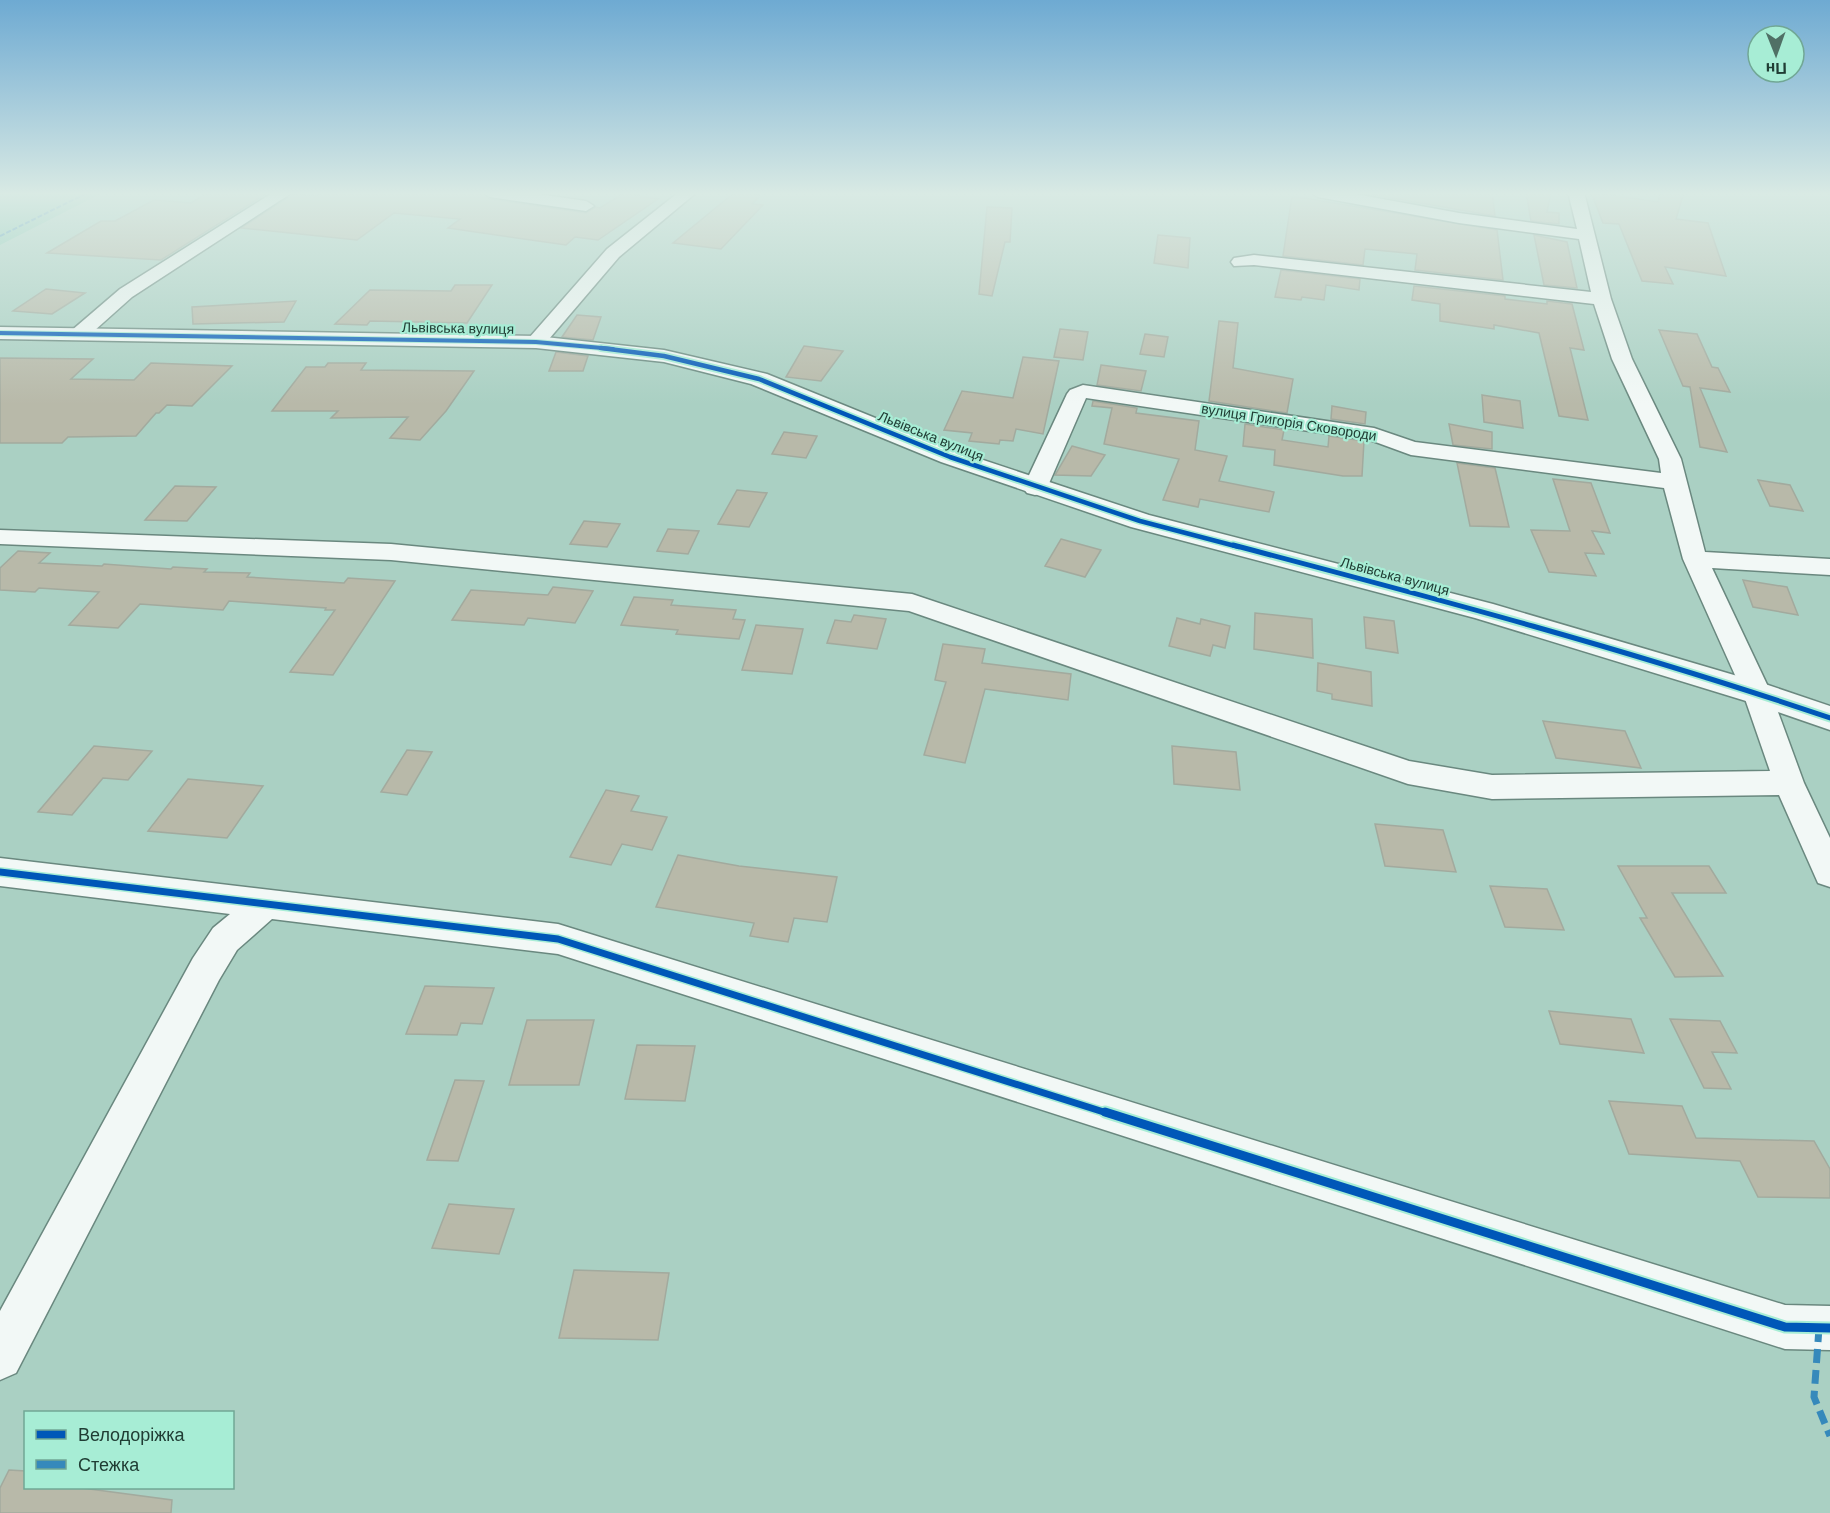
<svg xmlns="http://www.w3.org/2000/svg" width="1830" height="1513" viewBox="0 0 1830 1513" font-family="Helvetica,sans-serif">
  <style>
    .green { fill: #83c8b2 }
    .building { fill: #b8b9a9; stroke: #a2aa9e; stroke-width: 1.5 }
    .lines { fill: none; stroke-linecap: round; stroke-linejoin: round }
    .minor-casing { stroke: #6a887f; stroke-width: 3 }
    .major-casing { stroke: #6a887f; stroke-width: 3 }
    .minor { fill: #f2f8f6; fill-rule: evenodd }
    .major { fill: #f2f8f6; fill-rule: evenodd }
    .quiet-far1 { stroke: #3689bb; stroke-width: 2; stroke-dasharray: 5 2; stroke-linecap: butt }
    .quiet { stroke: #3689bb; stroke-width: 7; stroke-dasharray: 14 7; stroke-linecap: butt }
    .cycleway-far4-casing { stroke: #a7edd5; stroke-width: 6 }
    .cycleway-far3-casing { stroke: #a7edd5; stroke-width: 8 }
    .cycleway-far2-casing { stroke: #a7edd5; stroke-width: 9 }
    .cycleway-far1-casing { stroke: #a7edd5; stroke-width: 10 }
    .cycleway-casing { stroke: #a7edd5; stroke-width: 13 }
    .cycleway-far4 { stroke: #0057b8; stroke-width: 4 }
    .cycleway-far3 { stroke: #0057b8; stroke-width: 4.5 }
    .cycleway-far2 { stroke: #0057b8; stroke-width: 5 }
    .cycleway-far1 { stroke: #0057b8; stroke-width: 7 }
    .cycleway { stroke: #0057b8; stroke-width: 9 }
    .labels { text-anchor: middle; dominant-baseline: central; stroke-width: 4.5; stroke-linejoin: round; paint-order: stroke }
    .far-street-label { font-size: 14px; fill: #203d34; stroke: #a7edd5 }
  </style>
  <rect width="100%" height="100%" fill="#aad0c3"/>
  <path class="green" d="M0,192H104L0,245Z"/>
  <path class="building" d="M209,192H269L161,260L47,253L101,221H115L154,200L191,203Z
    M323,192H480L490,199L586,213L596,207L600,208L624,193L658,199L598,240L575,237L566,245L448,228L460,219L394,213L357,240L241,228L293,194L316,196Z
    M735,192L761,195L752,204L763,205L721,249L673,243Z
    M1369,192H1492L1495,216L1369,194Z
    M1526,192H1551L1547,212L1559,213V224L1531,221Z
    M1591,192L1658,202L1661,192H1684L1676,219L1708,223L1726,276L1665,267L1673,284L1642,281L1619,224L1603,223Z
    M1292,196L1497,230L1503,280L1415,270L1417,254L1365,249L1363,265L1283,256Z
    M987,207L1012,208L1010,242H1005L992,296L979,294Z
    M1158,235L1190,238L1188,268L1154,263Z
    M1534,235L1567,242L1577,288L1544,285Z
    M1281,270L1360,279L1359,290L1326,285L1324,300L1302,297L1301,300L1275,297Z
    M455,285H492L467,323L370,321L367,325L335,324L370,290L451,291Z
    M1414,286L1505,296V299L1547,304V301L1572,304L1584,350L1570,348L1588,420L1559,416L1539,333L1494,325V329L1440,321V304L1412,300Z
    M46,289L85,293L52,314L13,311Z
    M296,301L284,322L193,324L192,307Z
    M577,315L601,317L593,340L562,337Z
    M1219,321L1238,323L1233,368L1293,379L1287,413L1209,401Z
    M1060,329L1088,332L1083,360L1054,357Z
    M1659,330L1697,334L1712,367L1718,368L1730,392L1700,388L1727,452L1700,447L1690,387L1683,386Z
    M1145,334L1168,337L1164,357L1140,354Z
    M804,346L843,351L821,381L786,377Z
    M556,352L588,356L583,371H549Z
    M1023,357L1059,361L1043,434L1016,429L1013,441L1000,440L999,444L969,441L972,433L944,430L962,391L1013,398Z
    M0,358L93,359L71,379L134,380L151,363L232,366L192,406L167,405L159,413H156L136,436L68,437L62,443H0Z
    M328,363H366L361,370L474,371L446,411L420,440L390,438L408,417L331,418L338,411H272L306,367H325Z
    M1101,365L1146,371L1141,391L1097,385Z
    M1482,395L1520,401L1523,428L1484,422Z
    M1093,401L1137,408L1136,413L1199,421L1195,450L1227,456L1219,481L1274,492L1269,512L1200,499L1198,507L1163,500L1179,459L1104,444L1112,408L1092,406Z
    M1332,406L1366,412L1365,424L1331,419Z
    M1245,424L1284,430L1282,440L1328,447L1329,436L1364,441L1362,476H1343L1274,465L1275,450L1243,446Z
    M1449,424L1492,432V449L1453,445Z
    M784,432L817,436L806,458L772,454Z
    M1072,446L1105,455L1091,476L1055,475Z
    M1457,463L1495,468L1509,527L1470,526Z
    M1553,479L1591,483L1610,533L1592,531L1604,554L1585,553L1596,576L1549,572L1531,530L1570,531Z
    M1758,480L1790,485L1803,511L1770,506Z
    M175,486L216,487L187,521L145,520Z
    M737,490L767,493L749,527L718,524Z
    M584,521L620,524L607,547L570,544Z
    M668,529L699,531L688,554L657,551Z
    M1061,539L1101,550L1085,577L1045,566Z
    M18,551L50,553L39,563L102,566L104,564L171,569L173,567L207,569L204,572L250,573L247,577L344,583L348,578L395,581L333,675L290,672L335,610H325L326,608L229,601L223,610L140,604L118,628L69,625L99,592L39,588L35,592L0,590V568Z
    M1743,580L1787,587L1798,615L1753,607Z
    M553,587L593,591L575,623L528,618L524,625L452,620L471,590L548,595Z
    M634,597L673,600L671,605L736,610L733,619L745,620L739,639L676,634L678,630L621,625Z
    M1255,613L1312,619L1313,658L1254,649Z
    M854,615L886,619L877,649L827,643L835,620L851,622Z
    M1364,617L1394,621L1398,653L1366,648Z
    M1177,618L1200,624L1201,619L1230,626L1225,648L1213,645L1210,656L1169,646Z
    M756,625L803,629L792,674L742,670Z
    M943,644L985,649L982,663L1071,674L1068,700L985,689L965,763L924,755L946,682L935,680Z
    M1318,663L1371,672L1372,706L1332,699V694L1317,691Z
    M1543,721L1625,731L1641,768L1556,758Z
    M94,746L152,751L128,780L103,778L72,815L38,812Z
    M1172,746L1236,752L1240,790L1174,784Z
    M407,750L432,752L407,795L381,792Z
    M188,779L263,786L227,838L148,831Z
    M606,790L639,796L631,811L667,817L652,850L622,844L611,865L570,857Z
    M1375,824L1443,830L1456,872L1385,866Z
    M678,855L739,866L837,877L827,922L794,918L788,942L750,936L754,923L656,907Z
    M1618,866H1709L1726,893H1672L1723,976L1675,977L1640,918H1647Z
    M1490,886L1547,889L1564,930L1505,927Z
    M425,986L494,988L482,1024L461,1023L457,1035L406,1034Z
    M1549,1011L1631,1019L1644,1053L1560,1044Z
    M1670,1019L1720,1021L1737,1053L1712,1052L1731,1089L1704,1088Z
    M527,1020H594L579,1085H509Z
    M637,1045L695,1046L685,1101L625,1099Z
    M455,1080L484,1081L458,1161L427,1160Z
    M1609,1101L1682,1106L1696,1138L1814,1141L1830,1169V1198L1758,1197L1740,1161L1629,1154Z
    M449,1204L514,1209L499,1254L432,1248Z
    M574,1270L669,1273L658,1340L559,1338Z
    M9,1470L26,1471V1488H82L172,1500L171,1513H0V1488Z"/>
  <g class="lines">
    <defs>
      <path id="minor" d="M274,192H293L132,297L85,339H71L68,335L71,331L120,289Z
        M482,192H523L586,201L594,206L586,211L490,197Z
        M679,192H697L619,257L543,346H529L526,342L529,338L607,249Z
        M1310,192H1344L1459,213L1577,229L1568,192H1584L1611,299L1632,359L1681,459L1705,552L1830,559V575L1712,568L1771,693L1804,783L1830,838V887L1818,883L1779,795L1492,799L1408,784L909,611L391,560L0,544V530L391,544L912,594L1409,761L1492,775L1770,771L1743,693L1683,559L1664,488L1411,455L1370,440L1086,398L1047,488L1043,493L1035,495L1027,493L1023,488L1067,394L1070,390L1083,385L1374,428L1415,442L1661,473L1659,459L1612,359L1594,304L1254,265L1234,266L1231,262L1234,258L1254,255L1591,292L1579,239L1459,223L1318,197Z
        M0,858L558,924L1785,1305L1830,1306V1350L1785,1349L558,954L272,919L237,950L219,980L16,1373L0,1380V1311L193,958L213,928L230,914L0,886Z"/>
      <path id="major" d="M0,327L536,336L664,350L767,374L959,452L1149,515L1493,604L1768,685L1830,706V730L1746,701L1475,618L1131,527L941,462L751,384L664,362L536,348L0,339Z"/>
    </defs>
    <use href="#minor" class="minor-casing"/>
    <use href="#major" class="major-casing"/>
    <use href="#minor" class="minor"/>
    <use href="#major" class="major"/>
    <path class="quiet-far1" d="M0,236L89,192"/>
    <path class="quiet" d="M1819,1328L1814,1397L1830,1436"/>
    <defs>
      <path id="cycleway-far4" d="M0,333L536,342L613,349"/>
      <path id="cycleway-far3" d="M601,348L664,356L759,379L950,457L1140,521L1239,547"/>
      <path id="cycleway-far2" d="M1233,545C1434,598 1634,651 1830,718"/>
      <path id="cycleway-far1" d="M0,872L558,939L1110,1114"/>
      <path id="cycleway" d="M1105,1112L1785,1327L1830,1328"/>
    </defs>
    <use href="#cycleway-far4" class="cycleway-far4-casing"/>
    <use href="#cycleway-far3" class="cycleway-far3-casing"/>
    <use href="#cycleway-far2" class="cycleway-far2-casing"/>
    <use href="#cycleway-far1" class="cycleway-far1-casing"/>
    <use href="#cycleway" class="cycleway-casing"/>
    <use href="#cycleway-far4" class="cycleway-far4"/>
    <use href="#cycleway-far3" class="cycleway-far3"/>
    <use href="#cycleway-far2" class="cycleway-far2"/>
    <use href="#cycleway-far1" class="cycleway-far1"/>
    <use href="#cycleway" class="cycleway"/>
  </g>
  <linearGradient id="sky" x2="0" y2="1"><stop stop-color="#6eaad2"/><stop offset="0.48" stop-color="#d9eae4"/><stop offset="1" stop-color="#d9eae4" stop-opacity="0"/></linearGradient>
  <rect width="1830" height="404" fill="url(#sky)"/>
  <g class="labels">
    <g class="far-street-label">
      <text transform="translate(458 328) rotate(1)">Львівська вулиця</text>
      <text transform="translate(1289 422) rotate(9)">вулиця Григорія Сковороди</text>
      <text transform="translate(931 436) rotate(22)">Львівська вулиця</text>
      <text transform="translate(1395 576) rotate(15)">Львівська вулиця</text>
    </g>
  </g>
  <rect x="24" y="1411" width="210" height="78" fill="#a7edd5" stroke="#71a795" stroke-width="1.5"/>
  <rect x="36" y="1430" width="30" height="9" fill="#0057b8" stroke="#71a795" stroke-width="1.5"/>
  <text x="78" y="1441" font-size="18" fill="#203d34">Велодоріжка</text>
  <rect x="36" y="1460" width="30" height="9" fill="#3689bb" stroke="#71a795" stroke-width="1.5"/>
  <text x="78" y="1471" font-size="18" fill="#203d34">Стежка</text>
  <g transform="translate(1776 54) rotate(179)"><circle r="28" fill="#a7edd5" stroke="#71a795" stroke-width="1.5"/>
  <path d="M0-4.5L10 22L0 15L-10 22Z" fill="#507066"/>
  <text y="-9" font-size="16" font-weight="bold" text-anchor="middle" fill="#203d34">Пн</text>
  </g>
</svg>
